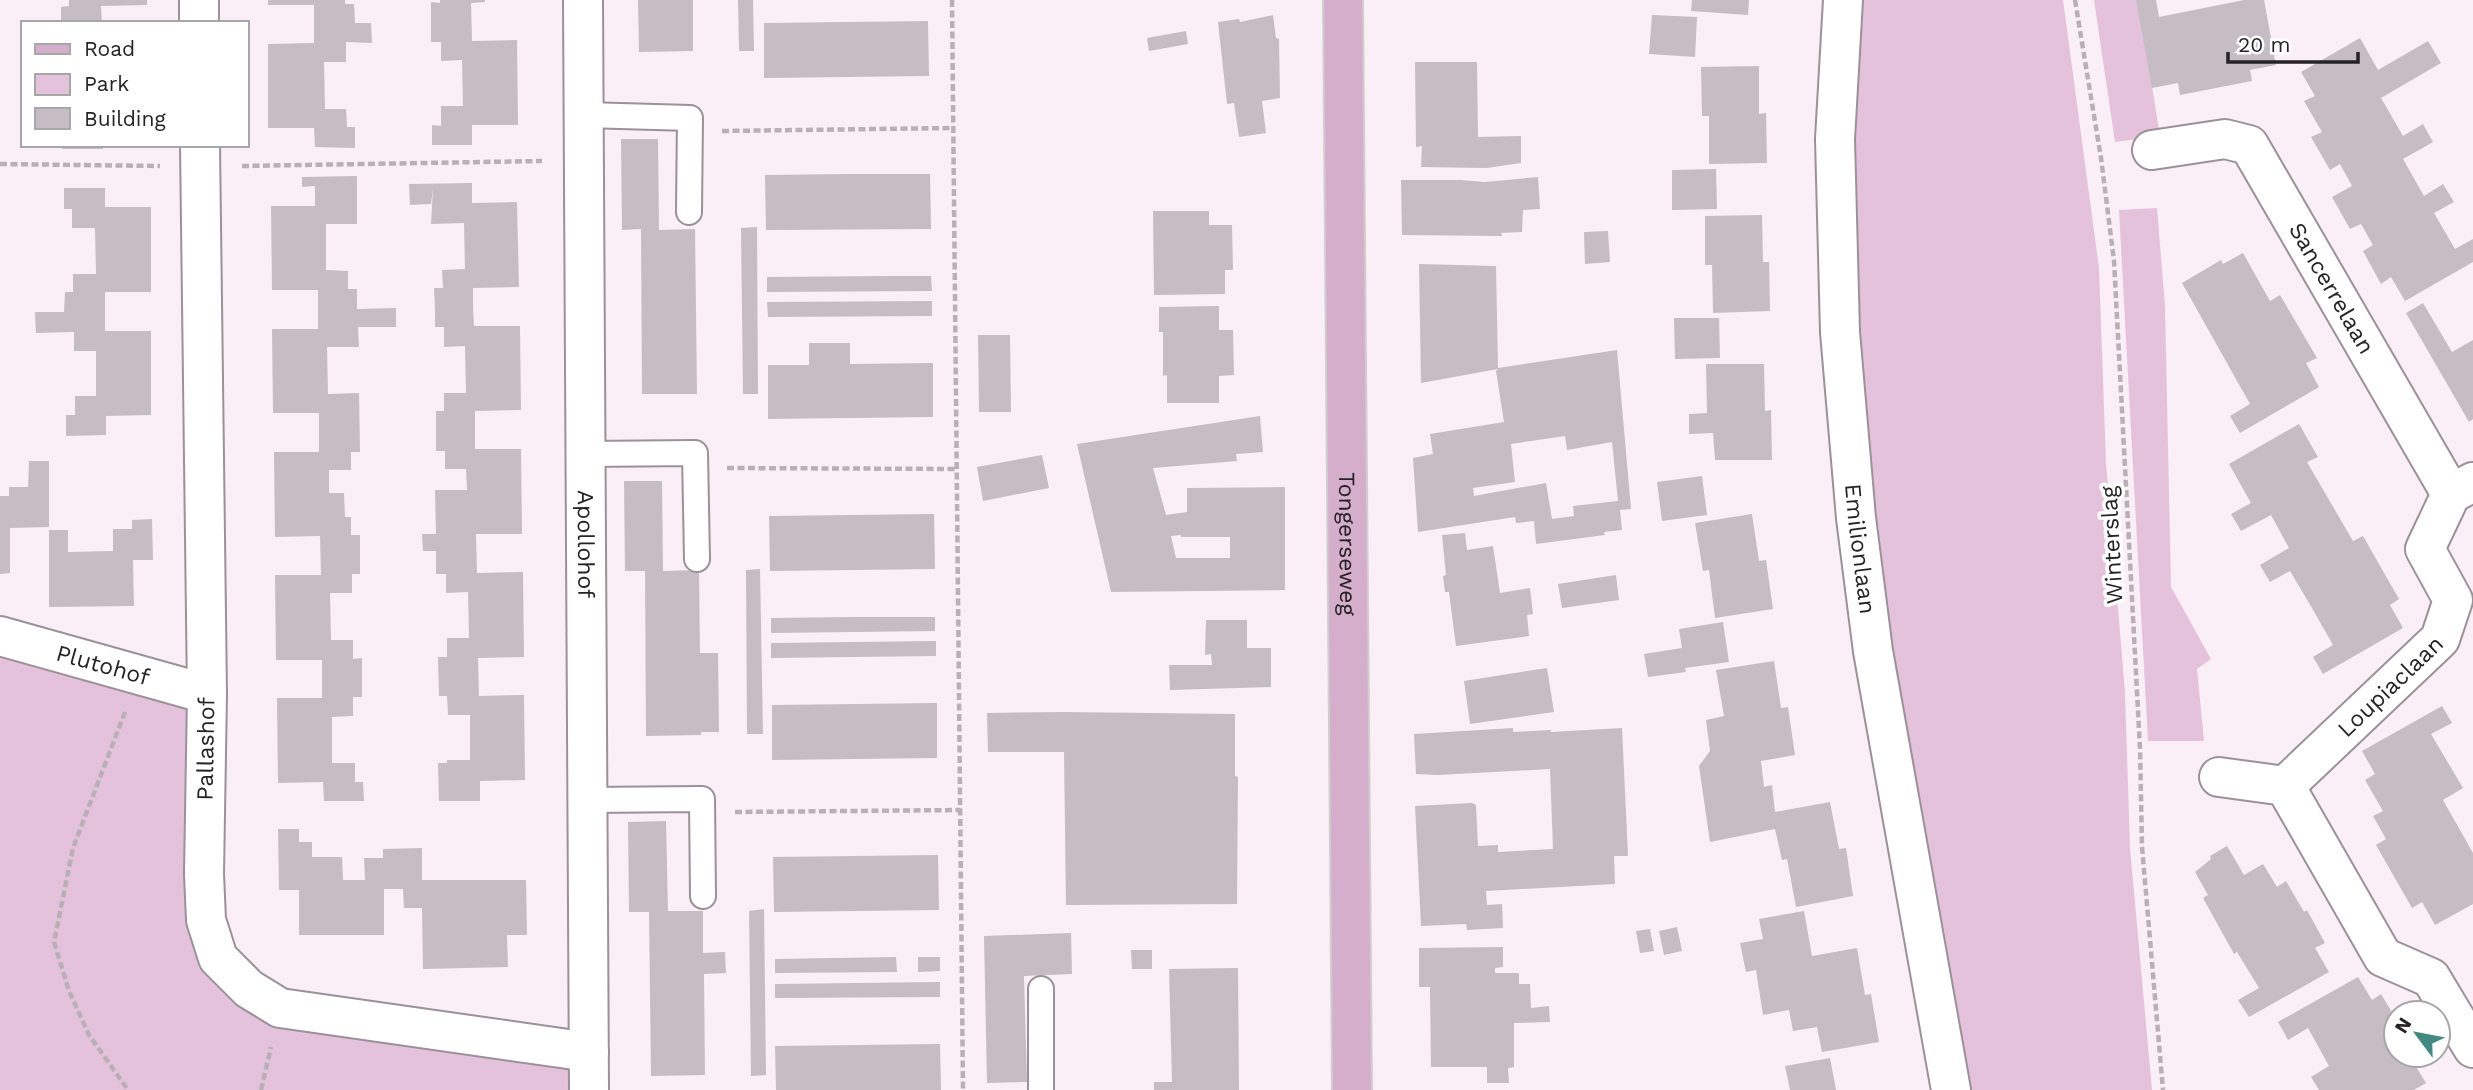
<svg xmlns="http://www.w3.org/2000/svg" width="2473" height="1090" viewBox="0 0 2473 1090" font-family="'Work Sans',sans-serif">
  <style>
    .green { fill: #e5c2dc }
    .building { fill: #c6bcc3; fill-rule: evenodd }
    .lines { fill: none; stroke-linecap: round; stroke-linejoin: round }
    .lane-casing { stroke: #9b9198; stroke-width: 28 }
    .street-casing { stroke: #9b9198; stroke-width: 42 }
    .primary-casing { stroke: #cfcfcf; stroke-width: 42 }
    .path { stroke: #b8b0b5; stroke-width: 4.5; stroke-dasharray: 7 3.5; stroke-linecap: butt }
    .lane { stroke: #fff; stroke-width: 24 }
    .street { stroke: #fff; stroke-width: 38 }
    .primary { stroke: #d5aecc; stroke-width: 38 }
    .labels { text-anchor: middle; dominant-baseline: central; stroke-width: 7; stroke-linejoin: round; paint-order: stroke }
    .street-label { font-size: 23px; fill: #262325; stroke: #fff }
  </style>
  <rect width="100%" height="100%" fill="#faeff6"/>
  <path class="green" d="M1856,0H2063L2099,268L2106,463L2125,693L2130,848L2152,1090H1966L1888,659L1857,351L1851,227Z
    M2094,0H2138L2160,136L2115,142Z
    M2157,208L2165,306L2171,587L2211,659L2197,669L2204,741H2148L2119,210Z
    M0,646L198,702L215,977L579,1063V1090H0Z"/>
  <path class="building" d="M69,0H147V5L101,6L102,23H61V7L69,6Z
    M268,0H345V4H354L355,23H371L372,43L346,42V62H324L325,109H346L347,127H355V148L315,147L314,128H268V44L314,43V5H268Z
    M440,0H485V2L471,3L472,41L517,40L518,125H472V145H432V125L441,126V106H463L462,60L441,61V42H431V2L440,3Z
    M638,0H693V51L639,52Z
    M738,0H753L754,51H739Z
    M1692,0H1749L1748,15L1691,11Z
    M2136,0H2156L2159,17L2244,0H2264L2276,65L2250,70L2252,81L2180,95L2178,83L2152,88Z
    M1273,15L1276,38L1279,39L1280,98L1262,101L1266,133L1239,137L1234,103L1227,104L1218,22L1239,19L1240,22Z
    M1652,15L1697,17L1695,57L1649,54Z
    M928,21L929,76L764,78V23Z
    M1186,31L1188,44L1149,51L1147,38Z
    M2360,38L2378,70L2428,41L2441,63L2381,98L2403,136L2423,124L2433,142L2403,159L2424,196L2443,184L2454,202L2434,213L2455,249L2473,239V262L2405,301L2391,277L2381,284L2363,251L2373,245L2361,224L2350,229L2332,197L2352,186L2340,164L2330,170L2311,137L2322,132L2304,101L2315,96L2301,72Z
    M1415,62H1477L1478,137L1521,136V163L1487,168L1421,167L1422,146L1416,147Z
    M1759,66V114L1766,113L1767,163L1709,164V116H1702L1701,67Z
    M621,139H658L659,230L695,229L697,394H642L641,229L622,230Z
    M62,145H103V149H62Z
    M1716,169L1717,209L1672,210V170Z
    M849,174H930L931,229L766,230L765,175Z
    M357,176V224H326V270L348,271V289H357V309L396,308V327H358L359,347H327L328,394L359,393L360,452H351V470H329V493H344L345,517H351V535H360V574H352V593H330L331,640H353V659L362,658V697H353V716L332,717V763H355V782H363L364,801H324L323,782L278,783L277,698H322V660H276L275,575H321L320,536L275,537L274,452H319V413H273L272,329H318V290H272L271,206H315V186L302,187V177Z
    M1538,177L1540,209L1523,210L1522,232L1501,233L1502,236L1402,235L1401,180H1460L1485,182Z
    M472,183V203L517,202L519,287L473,288V307L474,326H520L521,410L475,411V449H521L522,534H476L477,573L523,572L524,657L478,658L479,696L524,695L525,780L480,781V801H439L438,763H447V760H470V715H448L447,696H439L438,657H447V638H469L468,592L446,593V574H436V551H423L422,534H436L435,490H467L466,469H445V451H436V411H444V393H466L465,346L444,347V327H435V308L434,288H443L442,270L465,269L464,223L431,224L433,188L431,204L410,205L409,184Z
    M64,188H105V207H151V292H105V331H151V415L106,416V435L66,436V415H75V396H96V351H74V332L36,333L35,312H64L65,292H73V274H96L95,228H72V209H64Z
    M1153,211H1209V225H1232L1233,270H1225V294L1154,295Z
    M1762,215L1763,262H1769L1770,311L1713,313L1712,265H1705V216Z
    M757,227L758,394H743L741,228Z
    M1608,231L1610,262L1585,264L1584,232Z
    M2243,253L2270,301L2280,295L2317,358L2306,363L2319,387L2240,433L2230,416L2250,404L2182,283L2221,260L2223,264Z
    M1419,264L1496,266L1498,368L1617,350L1631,509L1620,510L1622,530L1604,532L1605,535L1536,544L1534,521L1516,523L1515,517L1418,532L1413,458L1433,454L1430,434L1504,422L1496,371L1498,369L1421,383ZM1565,436L1567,450L1612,442L1618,501L1573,506L1574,516L1552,519L1546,483L1474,496L1473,488L1515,482L1511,444Z
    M890,276H931L932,291L767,292V277Z
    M932,301V316L768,317L767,302Z
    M2423,303L2452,352L2473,340V419L2469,422L2406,313Z
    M1219,306V330H1233L1234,375L1219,376V403H1167V375L1163,376V332H1159V307Z
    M1674,318H1719L1720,358L1675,359Z
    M978,335H1010L1011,412H979Z
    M809,343H850V364L933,363V417L768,419V365H809Z
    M1706,364H1764L1765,411L1771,410L1772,460H1715L1713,433L1689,434V414L1707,413Z
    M1260,416L1263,452L1236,454L1237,461L1153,468L1166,515L1187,512V488L1285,487V590L1111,592L1077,444ZM1181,535V537H1230V558H1176L1171,536Z
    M2299,424L2318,457L2307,462L2353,541L2363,536L2399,599L2390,605L2403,628L2323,674L2313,657L2333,645L2312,608L2290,571L2270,582L2260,565L2289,548L2271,515L2241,531L2231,514L2251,503L2229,464Z
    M1042,455L1049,488L983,501L977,467Z
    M29,461H49V527L10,528V573L0,574V496H9V487H28Z
    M1702,476L1707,515L1662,521L1657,482Z
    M624,481H662L663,571L699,570L700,653H718L719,732H701V735L646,736L645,571H625Z
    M934,514L935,569L770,571L769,516Z
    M1752,514L1759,561L1766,560L1773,609L1715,618L1709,570L1703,571L1695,523Z
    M152,519L153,560H133L134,606L49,607V530H68V552L113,551V529H132V520Z
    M1465,533L1467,550L1493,546L1500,593L1530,588L1533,614L1527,615L1529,636L1456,646L1449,592H1445L1443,576L1446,575L1442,535Z
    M760,569L763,734H747L746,570Z
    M1616,575L1619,600L1562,608L1558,584Z
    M853,617H935V631L771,633V618Z
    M1206,620H1247V648H1271V687L1170,690L1169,665H1212L1211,654L1205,655Z
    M1723,622L1729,662L1685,668L1686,672L1648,677L1644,654L1682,648L1679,629Z
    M936,641V656L771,658V643Z
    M1774,661L1781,708L1788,707L1795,755L1761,761L1764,787L1772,785L1775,812L1830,802L1839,849L1846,848L1853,896L1796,907L1787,859L1782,860L1775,829L1710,842L1699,766L1710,751L1706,720L1724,716L1716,670Z
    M1547,668L1554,712L1470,724L1464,681Z
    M937,703V758L772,760V705Z
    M2442,706L2452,723L2431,734L2463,788L2443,800L2473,853V904L2435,925L2422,902L2412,908L2376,845L2386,839L2373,816L2383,811L2365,780L2375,774L2362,751Z
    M1064,712L1235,714V776L1238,777L1237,904L1066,905L1064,752H988L987,713Z
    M1513,728V732L1551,730V732L1622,728L1628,856H1614L1615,884L1486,891L1487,905L1502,904L1503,928L1467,930L1466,924L1421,926L1415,806L1472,803L1476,805L1478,846L1498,845V852L1553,849L1550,769L1438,775L1416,774L1414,734Z
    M666,821L668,911H703V953L725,952L726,973L704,974L705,1075L651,1076L649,912H629L628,822Z
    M278,829H299V842H312V857H342L343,880H365L364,858H383V849L422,848V880H526L527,935H507L508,967L423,969L422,908H404L403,889H384V935H299V890H279Z
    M2227,846L2244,875L2263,864L2277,887L2286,881L2304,912L2307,910L2325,943L2315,948L2329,972L2249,1017L2238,1000L2259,988L2237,952L2234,954L2203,898L2208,895L2195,872L2211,859L2210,856Z
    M938,855L939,910L774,912L773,857Z
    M764,909L766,1075L751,1076L749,911Z
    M1804,911L1812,956L1857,948L1865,995L1871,994L1879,1042L1822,1052L1817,1027L1793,1031L1789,1010L1763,1015L1756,970L1746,972L1740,943L1763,939L1759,919Z
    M1677,927L1682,951L1664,955L1659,931Z
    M1650,929L1654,951L1640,953L1636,931Z
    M1071,933L1072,974L1024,976L1027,1082L987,1083L984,936Z
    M1503,947V967L1495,968V973H1519V984H1530L1531,1008L1549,1006L1550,1022L1514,1023V1067L1508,1068L1509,1083H1487V1067H1431L1430,987H1419V948Z
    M1131,950H1152V969H1132Z
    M896,957L897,972L775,973V959Z
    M918,957H940V971L918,972Z
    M1238,968L1239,1090H1154V1082H1172L1169,969Z
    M2358,977L2372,1000L2381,994L2396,1019V1055H2421L2412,1060L2426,1083L2414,1090H2319L2311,1077L2329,1066L2308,1028L2288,1040L2278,1022Z
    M940,982V997L775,998V984Z
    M940,1044L941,1090H776L775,1046Z
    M1830,1058L1836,1090H1790L1785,1066Z"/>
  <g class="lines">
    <defs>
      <path id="lane" d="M585,115L690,118L689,212
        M586,454L695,453L697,559
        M588,800L702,799L703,896
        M1041,989V1090"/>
      <g id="street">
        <path d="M199,0V23"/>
        <path id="s1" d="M583,0L589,1090"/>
        <path id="s2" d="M1843,0L1835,139L1840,332L1856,518L1873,651L1951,1090"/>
        <path d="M200,145L207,694L204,874L206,920L218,958L249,989L280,1008L589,1052"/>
        <path id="s3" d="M2152,150L2225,139L2249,145L2451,494L2473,482"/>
        <path id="s4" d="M0,636L207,694"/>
        <path d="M2219,777L2285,786L2383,957L2431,978L2473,1048"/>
        <path id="s5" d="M2285,786L2440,639L2453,600L2425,549L2451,494"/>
      </g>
      <g id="primary">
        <path id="s6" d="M1343,0L1352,1090"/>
      </g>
    </defs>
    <use href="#lane" class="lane-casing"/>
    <use href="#street" class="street-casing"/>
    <use href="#primary" class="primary-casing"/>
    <path class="path" d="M952,0L963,1090
      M2075,0L2101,158L2114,261L2140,748L2142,847L2163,1090
      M722,131L954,128
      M0,164L160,166
      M242,166L542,161
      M727,468L957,469
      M125,712L73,848L54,942L69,991L89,1035L128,1090
      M735,812L961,810
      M261,1090L271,1047"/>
    <use href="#lane" class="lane"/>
    <use href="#street" class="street"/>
    <use href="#primary" class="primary"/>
  </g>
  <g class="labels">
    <g class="street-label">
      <text stroke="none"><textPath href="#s3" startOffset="264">Sancerrelaan</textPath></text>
      <text stroke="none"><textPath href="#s1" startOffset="544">Apollohof</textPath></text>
      <text stroke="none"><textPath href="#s6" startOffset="544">Tongerseweg</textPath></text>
      <text transform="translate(2112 545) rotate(-93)">Winterslag</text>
      <text stroke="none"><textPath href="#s2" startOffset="550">Emilionlaan</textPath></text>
      <text stroke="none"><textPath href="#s4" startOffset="107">Plutohof</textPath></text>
      <text stroke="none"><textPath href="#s5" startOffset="145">Loupiaclaan</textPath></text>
      <text transform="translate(206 749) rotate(-89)">Pallashof</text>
    </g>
  </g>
  <rect x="21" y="21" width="228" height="126" fill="#ffffff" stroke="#a8a7a8" stroke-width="2"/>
  <rect x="35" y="44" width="35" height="10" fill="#d5aecc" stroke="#a8a7a8" stroke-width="2"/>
  <text x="84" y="56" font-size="21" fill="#262325">Road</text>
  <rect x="35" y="74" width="35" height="21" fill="#e5c2dc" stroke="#a8a7a8" stroke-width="2"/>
  <text x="84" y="91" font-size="21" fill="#262325">Park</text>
  <rect x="35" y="108" width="35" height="21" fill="#c6bcc3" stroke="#a8a7a8" stroke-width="2"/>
  <text x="84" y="126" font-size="21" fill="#262325">Building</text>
  <g transform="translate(2417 1034) rotate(302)"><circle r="33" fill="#ffffff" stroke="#a8a7a8" stroke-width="2"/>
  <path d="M0-5L12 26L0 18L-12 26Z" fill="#428981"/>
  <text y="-10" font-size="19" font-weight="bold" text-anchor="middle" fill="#262325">N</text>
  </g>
  <path d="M2228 52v10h130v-10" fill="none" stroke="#262325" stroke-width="3.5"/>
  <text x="2238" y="52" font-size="21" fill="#262325" stroke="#ffffff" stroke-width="5" paint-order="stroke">20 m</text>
</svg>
